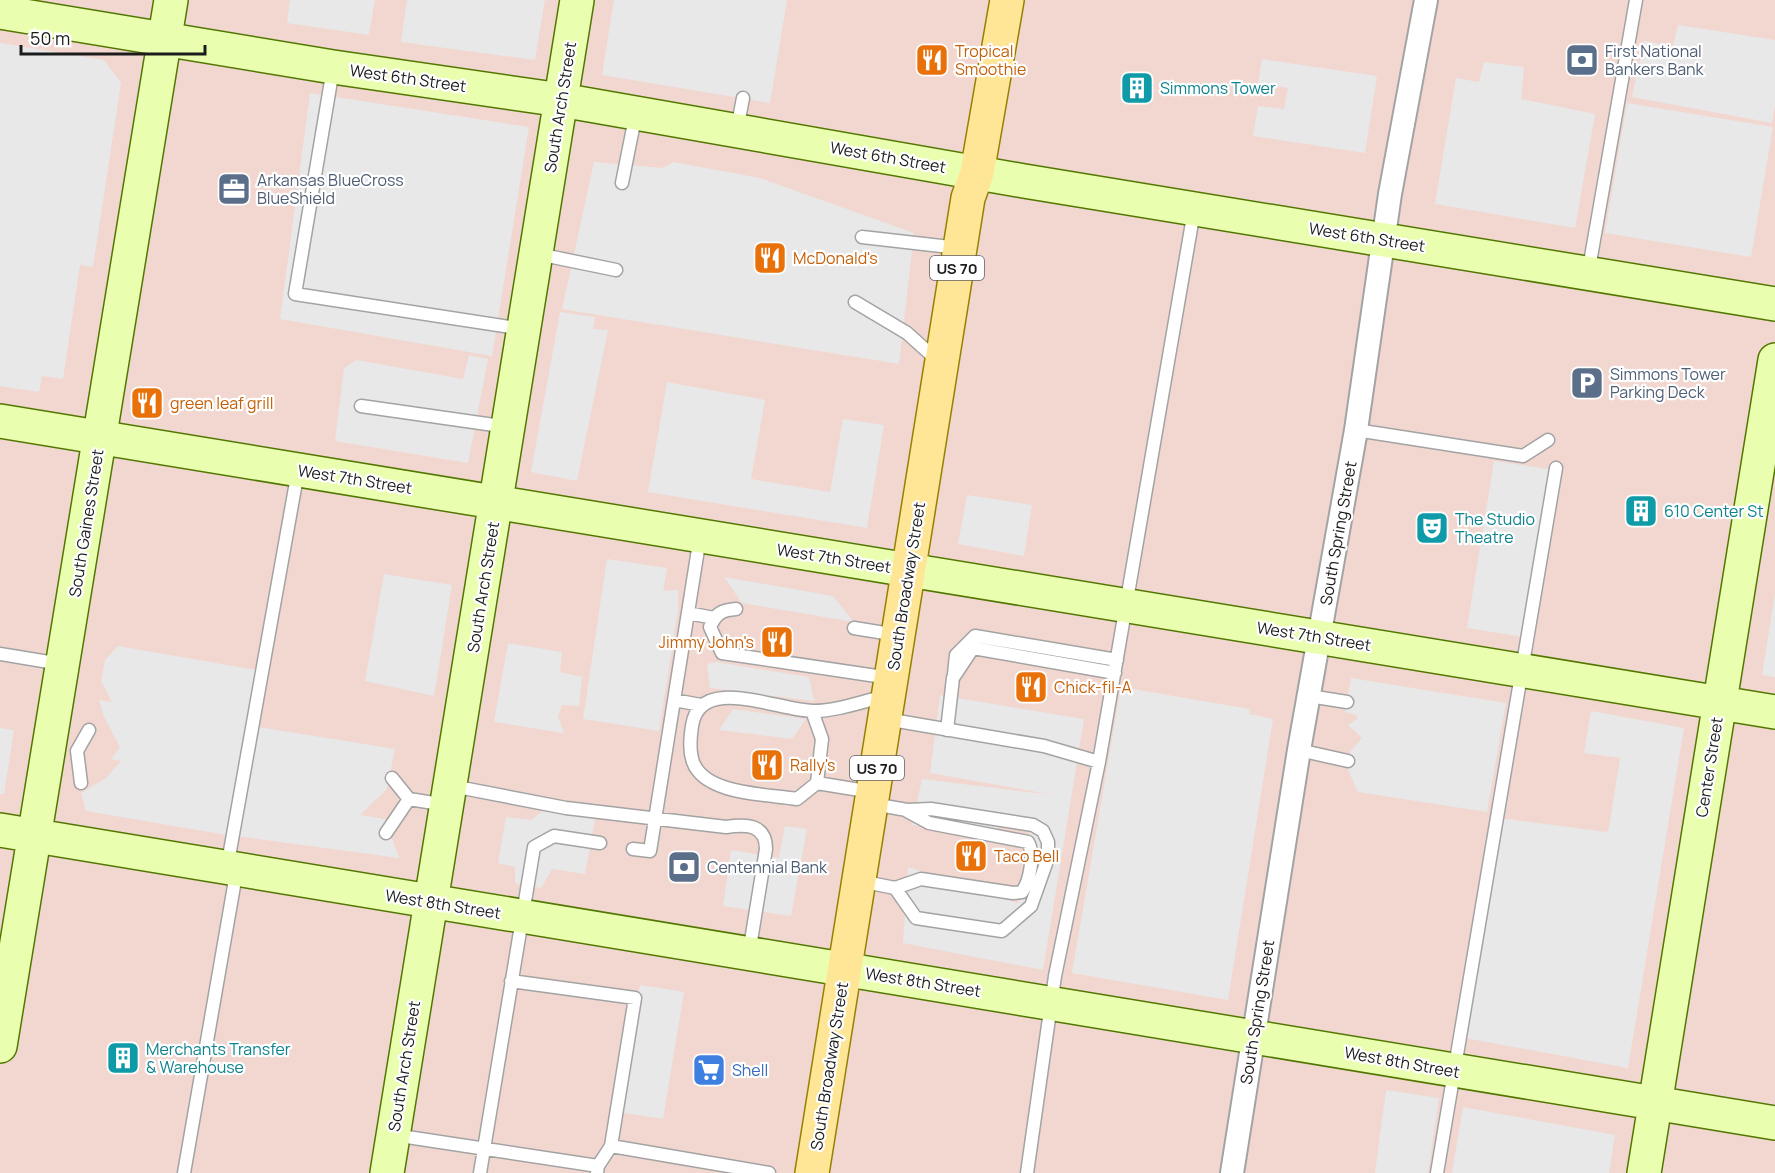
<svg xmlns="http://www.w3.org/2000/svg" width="1775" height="1173" viewBox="0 0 1775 1173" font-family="Manrope,sans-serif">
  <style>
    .commercial { fill: #f1d7cf }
    .parking { fill: #e8e8e8 }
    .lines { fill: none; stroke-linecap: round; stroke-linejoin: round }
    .lane-casing { stroke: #a3a3a3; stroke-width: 15 }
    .street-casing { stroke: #a3a3a3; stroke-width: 26 }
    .secondary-casing { stroke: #527700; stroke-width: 36 }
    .primary-casing { stroke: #958100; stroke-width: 36 }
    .lane { stroke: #fff; stroke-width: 12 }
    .street { stroke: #fff; stroke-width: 22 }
    .secondary { stroke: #eafeb0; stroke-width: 33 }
    .primary { stroke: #ffe696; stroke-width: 33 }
    .labels { text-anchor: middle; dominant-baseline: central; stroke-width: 4.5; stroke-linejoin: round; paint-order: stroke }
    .shield { fill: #fff; stroke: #606060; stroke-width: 1.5 }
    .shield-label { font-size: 15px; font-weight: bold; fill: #1c1c1c }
    .food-label { font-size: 16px; fill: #c56008; stroke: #fff; text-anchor: start }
    .service-label { font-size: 16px; fill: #4e5e75; stroke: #fff; text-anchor: start }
    .street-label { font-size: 16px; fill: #1c1c1c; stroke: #fff }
    .culture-label { font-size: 16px; fill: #0d838f; stroke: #fff; text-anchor: start }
    .shop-label { font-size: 16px; fill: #366cbe; stroke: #fff; text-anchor: start }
  </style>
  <rect width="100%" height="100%" fill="#efede1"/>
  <path class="commercial" d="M0,0H1775V1173H0Z"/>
  <path class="parking" d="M290,0H375L369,35L287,23Z
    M407,0H545L535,60L401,42Z
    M614,0H787L770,103L602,75Z
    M1678,25L1775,40V105L1772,123L1632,97L1644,41L1673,46Z
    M0,43L104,60L121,83L93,267L80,265L63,379L42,376L39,392L0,386Z
    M1262,59L1377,76L1365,153L1253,136L1258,106L1284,109L1288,88L1258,83Z
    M1484,62L1524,67L1521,99L1595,114L1575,228L1435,204L1456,78L1479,82Z
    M310,93L529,127L492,356L280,319Z
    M1627,103L1773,127L1751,257L1605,233Z
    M594,162L663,168L673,162L760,178L914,233L899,364L562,309Z
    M560,312L595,317L593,329L608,330L577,481L531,472Z
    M469,355L488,359L468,463L335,441L344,368L356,360L463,379Z
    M667,382L765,400L751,479L830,492L843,419L884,425L867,528L648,492Z
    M1494,461L1555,470L1524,637L1467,628Z
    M967,495L1032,505L1024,556L958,544Z
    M607,559L667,568L663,591L678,590V610L659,731L583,719Z
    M384,574L452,585L434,696L365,681Z
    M724,577L833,596L854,622L742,603Z
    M1775,594V677L1762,675Z
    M508,643L562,652L560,672L582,677L579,706L562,705L558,717L564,733L494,722Z
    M118,646L262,671L253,726L395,749L387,789L360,815L385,819L399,858L221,834L86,811L81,793L106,778L121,761L111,759L120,747L104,717L99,700L112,702L101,681L105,660Z
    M716,662L809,677L814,701L710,688L707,664Z
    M1351,678L1506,703L1487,812L1358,792L1347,768L1350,752L1362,738L1348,725L1357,719V715L1345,712Z
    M1121,687L1250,709L1249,714L1273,719L1228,1000L1072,973Z
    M940,695L1084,719L1043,970L903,943L908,867L1017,903L1029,891L1040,894L1044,851L1038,850L1028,831L1000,826L990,837L912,825L922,779L1054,795L930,773Z
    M733,709L806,719L792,739L719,730Z
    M1591,711L1684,728L1628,1068L1454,1036L1491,817L1607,832L1609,828L1620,758L1584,753Z
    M0,728L14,730L4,794H0Z
    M544,810L595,819L585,874L552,869L541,888L515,883V867L498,863L506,817L531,820Z
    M785,826L807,829L791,916L723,906L731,850L779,858Z
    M640,985L684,992L663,1119L618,1112Z
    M1386,1090L1439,1098L1428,1173H1375Z
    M1463,1107L1615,1135L1609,1173H1452Z"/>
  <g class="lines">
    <defs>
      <path id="lane" d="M333,69L295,294L523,329
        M737,129L743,98
        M622,183L636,113
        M862,237L959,248
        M538,254L616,270
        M1588,274L1636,0
        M855,302L907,333L937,360
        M361,406L508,427
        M1356,430L1523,456L1548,440
        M736,609C722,610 716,613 710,627L722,653L890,678
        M688,613L714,618
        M854,628L897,635
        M0,654L61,664
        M954,674L956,655L975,636L1117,660
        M1309,696L1347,702
        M674,700L701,705
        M812,711L822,739L817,783L797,799C767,794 705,795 693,762C689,750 690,739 692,726C700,673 779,711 813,711C836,711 862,702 885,696
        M886,719L1044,746L1099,762
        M947,730L953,678L973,648L1115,673
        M1299,750L1348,761
        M392,778L409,799L446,805
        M81,783L77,751L89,730
        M817,783L872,792
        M452,786L566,808L726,827C746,824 766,824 766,849L749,953
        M386,833L409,799
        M633,849L650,851L700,537
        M860,881L895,888L916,918L1002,931L1031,906L1048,858V842L1043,831L1033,825L931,809L907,810L873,804
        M895,888L921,879L1013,893L1022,892C1030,881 1035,854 1028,842L929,823L907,811
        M511,981L635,998L611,1146L769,1173
        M394,1135L598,1166
        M184,1173L234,886L230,851L298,471
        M480,1173L534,847L554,836L600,843
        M597,1173L598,1166L611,1146
        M1027,1173L1055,976L1099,762L1194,211
        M1437,1173L1556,468"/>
      <path id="street" d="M1232,1173L1299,750L1356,430L1390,194L1426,0"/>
      <path id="secondary" d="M0,12L333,67L561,100L1024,181L1775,304
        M0,421L1775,712
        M0,830L1775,1123
        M0,1046L171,0
        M387,1173L577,0
        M1644,1173L1775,360"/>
      <path id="primary" d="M812,1173L968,198L977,173L1007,0"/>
    </defs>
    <use href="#lane" class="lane-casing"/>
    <use href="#street" class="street-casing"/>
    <use href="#secondary" class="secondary-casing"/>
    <use href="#primary" class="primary-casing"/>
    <use href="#lane" class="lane"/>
    <use href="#street" class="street"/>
    <use href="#secondary" class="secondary"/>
    <use href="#primary" class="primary"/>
  </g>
  <defs>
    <symbol id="restaurant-square" viewBox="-11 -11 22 22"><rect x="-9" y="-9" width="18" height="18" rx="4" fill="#e8710a" stroke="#fff"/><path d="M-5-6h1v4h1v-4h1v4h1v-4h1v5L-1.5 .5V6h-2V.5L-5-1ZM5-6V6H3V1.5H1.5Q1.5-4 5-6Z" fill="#fff"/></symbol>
    <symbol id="bank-square" viewBox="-11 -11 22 22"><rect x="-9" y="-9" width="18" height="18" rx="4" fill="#5c6f8a" stroke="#fff"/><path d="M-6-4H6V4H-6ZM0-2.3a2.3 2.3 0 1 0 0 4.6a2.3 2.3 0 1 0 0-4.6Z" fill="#fff"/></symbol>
    <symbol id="building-square" viewBox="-11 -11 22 22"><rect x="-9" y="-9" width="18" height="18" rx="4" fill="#0f9aa8" stroke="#fff"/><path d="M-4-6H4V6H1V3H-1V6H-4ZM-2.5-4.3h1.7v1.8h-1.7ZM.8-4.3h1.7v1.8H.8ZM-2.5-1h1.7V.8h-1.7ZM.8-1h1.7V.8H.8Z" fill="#fff"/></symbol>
    <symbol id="office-square" viewBox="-11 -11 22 22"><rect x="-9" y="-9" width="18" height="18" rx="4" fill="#5c6f8a" stroke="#fff"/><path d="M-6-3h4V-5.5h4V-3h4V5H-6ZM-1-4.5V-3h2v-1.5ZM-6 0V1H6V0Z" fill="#fff"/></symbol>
    <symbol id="parking-square" viewBox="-11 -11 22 22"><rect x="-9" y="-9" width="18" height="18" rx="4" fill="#5c6f8a" stroke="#fff"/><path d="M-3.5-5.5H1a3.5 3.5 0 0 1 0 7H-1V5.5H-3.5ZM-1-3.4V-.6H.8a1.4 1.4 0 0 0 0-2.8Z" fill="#fff"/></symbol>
    <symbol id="theatre-square" viewBox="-11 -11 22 22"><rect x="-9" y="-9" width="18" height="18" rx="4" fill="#0f9aa8" stroke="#fff"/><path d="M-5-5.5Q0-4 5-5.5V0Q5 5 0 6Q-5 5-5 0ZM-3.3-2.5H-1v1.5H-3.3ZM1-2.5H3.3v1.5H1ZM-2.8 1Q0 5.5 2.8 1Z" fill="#fff"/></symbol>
    <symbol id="supermarket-square" viewBox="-11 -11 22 22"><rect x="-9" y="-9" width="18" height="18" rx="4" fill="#3f7fe0" stroke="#fff"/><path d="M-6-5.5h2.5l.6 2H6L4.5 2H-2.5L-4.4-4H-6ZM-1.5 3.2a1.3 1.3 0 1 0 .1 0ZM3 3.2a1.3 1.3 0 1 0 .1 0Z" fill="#fff"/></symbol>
  </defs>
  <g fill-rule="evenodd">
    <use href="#restaurant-square" x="913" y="41" width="38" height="38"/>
    <use href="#bank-square" x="1563" y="41" width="38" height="38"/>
    <use href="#building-square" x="1118" y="69" width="38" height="38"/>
    <use href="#office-square" x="215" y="170" width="38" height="38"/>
    <use href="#restaurant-square" x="751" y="239" width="38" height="38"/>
    <use href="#parking-square" x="1568" y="364" width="38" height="38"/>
    <use href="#restaurant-square" x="128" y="384" width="38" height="38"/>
    <use href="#building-square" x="1622" y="492" width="38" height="38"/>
    <use href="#theatre-square" x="1413" y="509" width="38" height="38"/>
    <use href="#restaurant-square" x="758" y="623" width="38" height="38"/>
    <use href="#restaurant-square" x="1012" y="668" width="38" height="38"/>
    <use href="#restaurant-square" x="748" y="746" width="38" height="38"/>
    <use href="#restaurant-square" x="952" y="837" width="38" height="38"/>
    <use href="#bank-square" x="665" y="848" width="38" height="38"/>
    <use href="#building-square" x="104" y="1039" width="38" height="38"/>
    <use href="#supermarket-square" x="690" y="1051" width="38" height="38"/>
  </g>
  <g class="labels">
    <g class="shield">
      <rect x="930" y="256" width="54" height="24" rx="4.5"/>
      <rect x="850" y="756" width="54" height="24" rx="4.5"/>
    </g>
    <g class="shield-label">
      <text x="957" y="268">US 70</text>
      <text x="877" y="768">US 70</text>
    </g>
    <g class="food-label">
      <text x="955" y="51">Tropical<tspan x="955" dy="18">Smoothie</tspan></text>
      <text x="793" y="258">McDonald's</text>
      <text x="170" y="403">green leaf grill</text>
      <text x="754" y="642" text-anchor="end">Jimmy John's</text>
      <text x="1054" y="687">Chick-fil-A</text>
      <text x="790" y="765">Rally's</text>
      <text x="994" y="856">Taco Bell</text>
    </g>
    <g class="service-label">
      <text x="1605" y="51">First National<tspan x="1605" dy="18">Bankers Bank</tspan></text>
      <text x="257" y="180">Arkansas BlueCross<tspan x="257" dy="18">BlueShield</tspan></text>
      <text x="1610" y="374">Simmons Tower<tspan x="1610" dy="18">Parking Deck</tspan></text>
      <text x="707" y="867">Centennial Bank</text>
    </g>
    <g class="street-label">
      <text transform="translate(408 78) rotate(8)">West 6th Street</text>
      <text transform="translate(560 107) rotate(-81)">South Arch Street</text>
      <text transform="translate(888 157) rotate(10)">West 6th Street</text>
      <text transform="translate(1367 237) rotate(9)">West 6th Street</text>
      <text transform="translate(355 479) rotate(9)">West 7th Street</text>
      <text transform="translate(86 523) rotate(-81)">South Gaines Street</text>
      <text transform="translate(1338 533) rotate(-80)">South Spring Street</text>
      <text transform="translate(834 558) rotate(9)">West 7th Street</text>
      <text transform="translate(906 586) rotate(-81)">South Broadway Street</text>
      <text transform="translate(483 587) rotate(-81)">South Arch Street</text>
      <text transform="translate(1314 636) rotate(9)">West 7th Street</text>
      <text transform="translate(1709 767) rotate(-81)">Center Street</text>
      <text transform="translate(443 904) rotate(9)">West 8th Street</text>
      <text transform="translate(923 982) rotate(9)">West 8th Street</text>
      <text transform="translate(1257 1012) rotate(-81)">South Spring Street</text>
      <text transform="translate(1402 1062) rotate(10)">West 8th Street</text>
      <text transform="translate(404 1066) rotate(-81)">South Arch Street</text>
      <text transform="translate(829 1066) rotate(-81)">South Broadway Street</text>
    </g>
    <g class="culture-label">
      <text x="1160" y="88">Simmons Tower</text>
      <text x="1664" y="511">610 Center St</text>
      <text x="1455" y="519">The Studio<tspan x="1455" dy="18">Theatre</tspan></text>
      <text x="146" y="1049">Merchants Transfer<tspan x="146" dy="18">&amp; Warehouse</tspan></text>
    </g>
    <g class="shop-label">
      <text x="732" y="1070">Shell</text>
    </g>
  </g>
  <path d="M21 45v9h184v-9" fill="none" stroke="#1c1c1c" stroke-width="3"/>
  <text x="30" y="45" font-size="18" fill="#1c1c1c" stroke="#ffffff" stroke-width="4.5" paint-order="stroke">50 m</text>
</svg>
